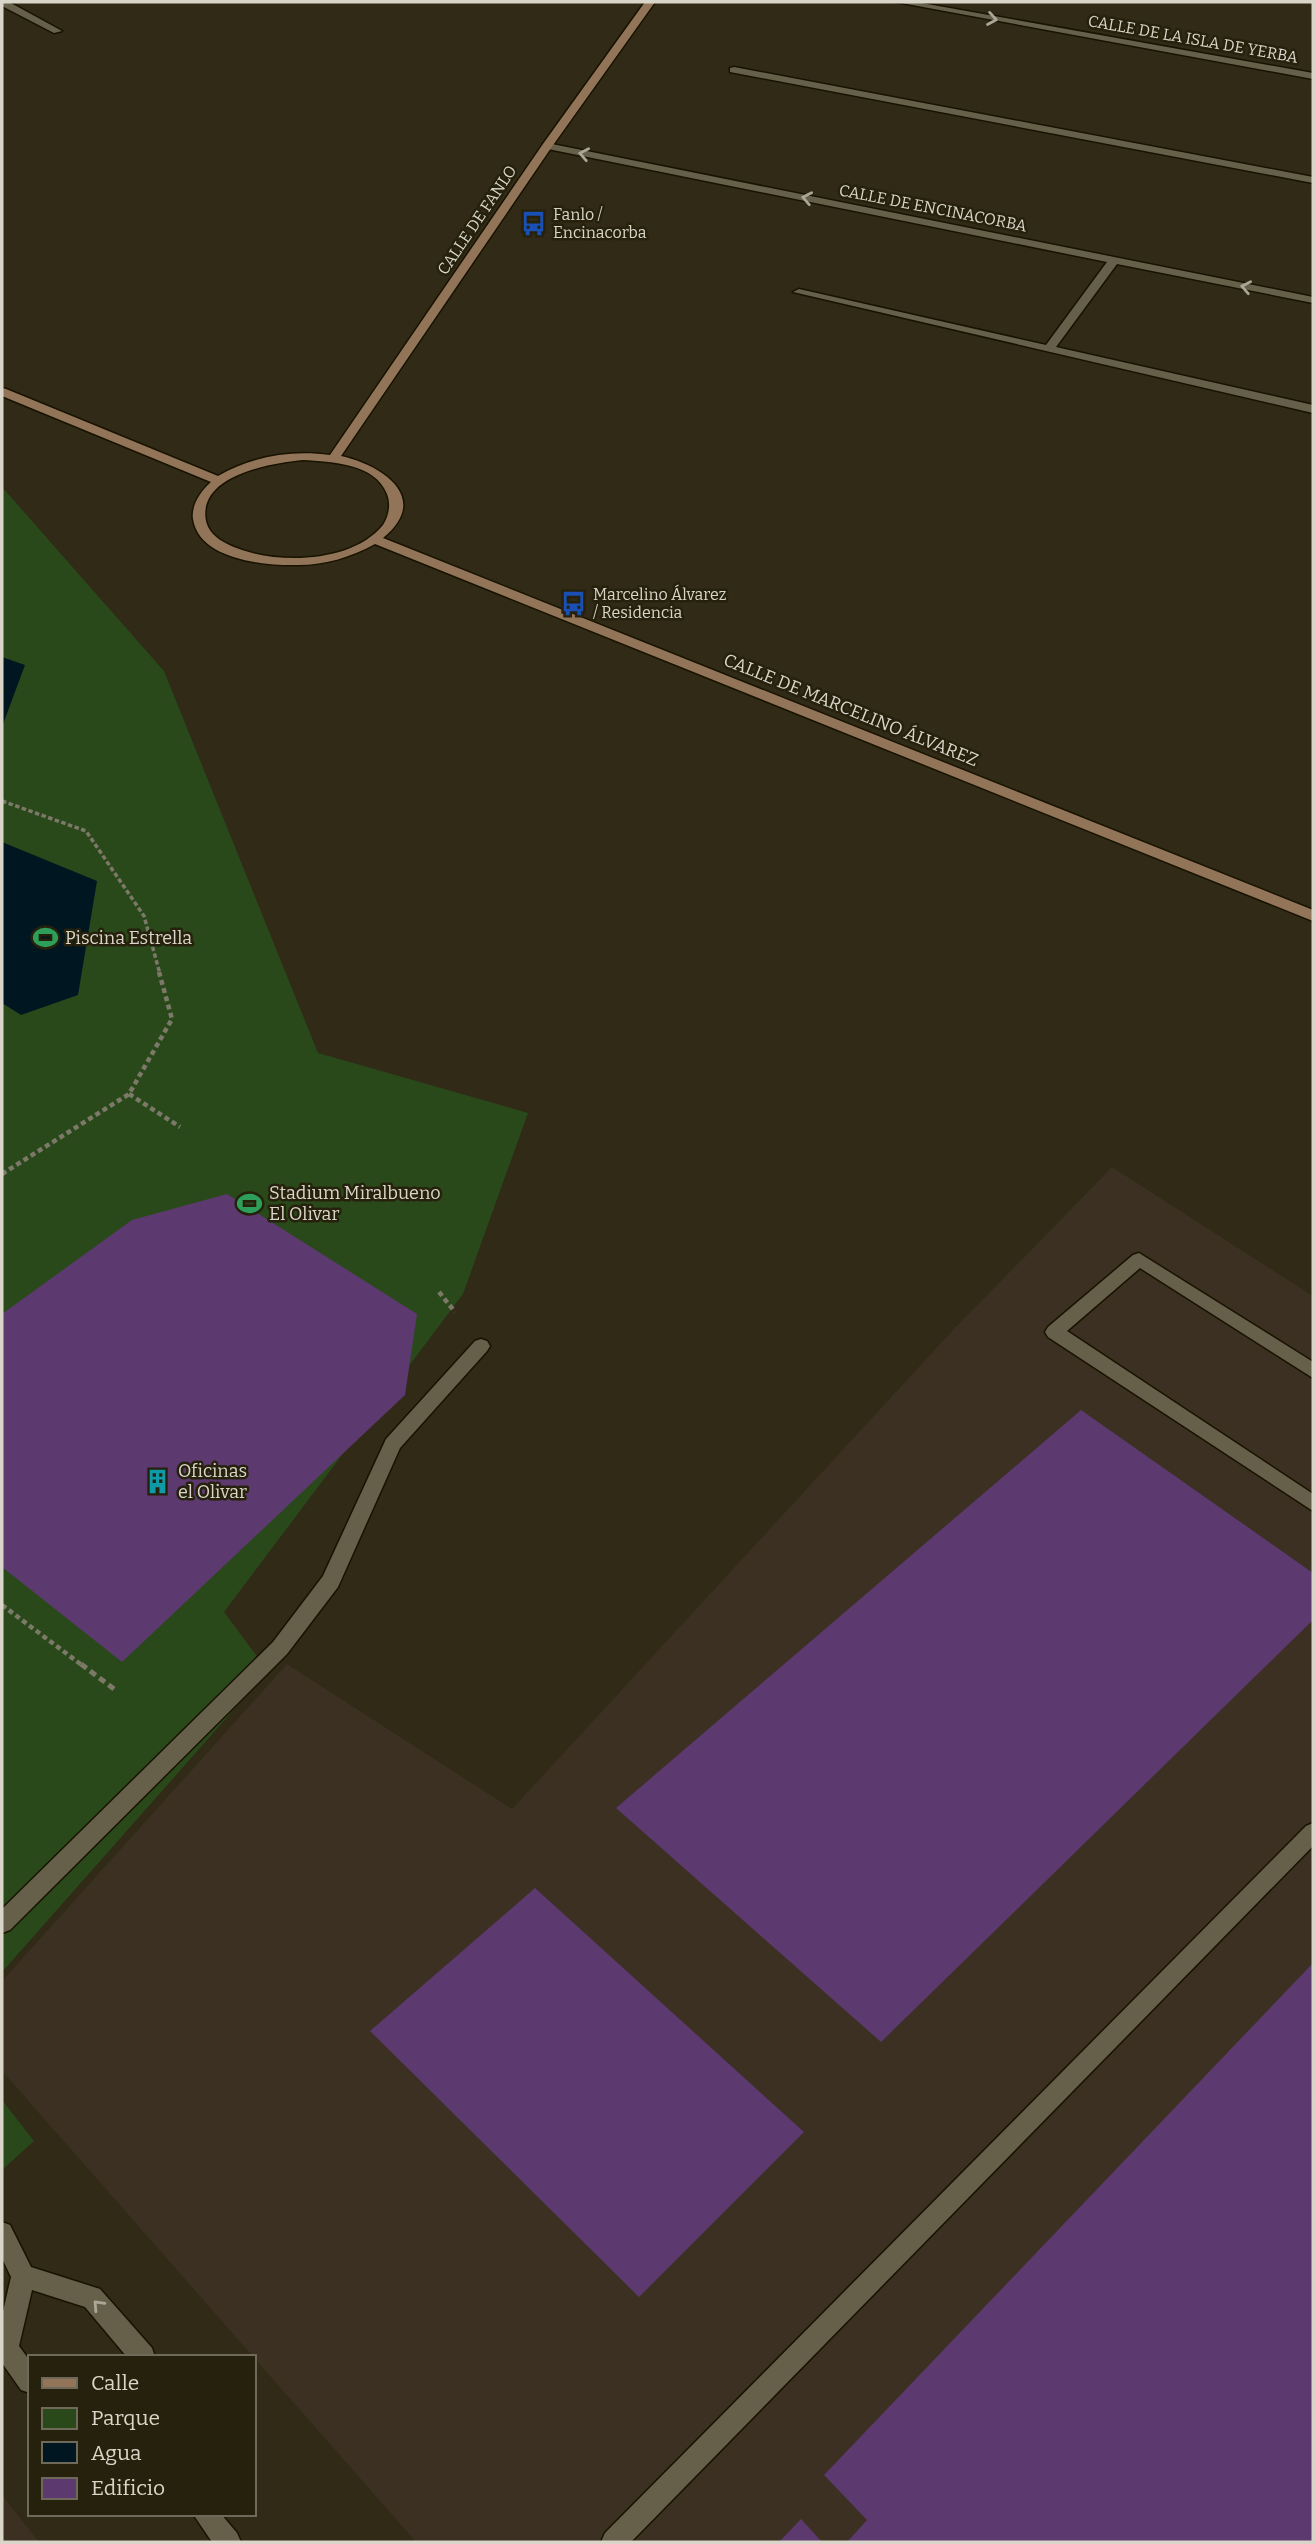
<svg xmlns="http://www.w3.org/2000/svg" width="1315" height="2544" viewBox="0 0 1315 2544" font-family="Bitter,serif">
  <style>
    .industrial { fill: #3b3021 }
    .green { fill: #2a491b }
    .water { fill: #001620 }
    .building { fill: #5c396f }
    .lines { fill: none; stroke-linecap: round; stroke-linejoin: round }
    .lane-casing { stroke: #181301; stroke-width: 3 }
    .street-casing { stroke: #181301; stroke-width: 3 }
    .secondary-casing { stroke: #181301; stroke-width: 3 }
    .path-far2 { stroke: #7d7968; stroke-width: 3.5; stroke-dasharray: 4.5 2.5; stroke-linecap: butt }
    .path-far1 { stroke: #7d7968; stroke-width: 4.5; stroke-dasharray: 5 3.5; stroke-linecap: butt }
    .path { stroke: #7d7968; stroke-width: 5; stroke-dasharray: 7 4.5; stroke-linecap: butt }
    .lane { fill: #66604a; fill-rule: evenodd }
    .street { fill: #66604a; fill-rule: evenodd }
    .secondary { fill: #927558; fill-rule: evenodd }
    .oneway { stroke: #aba796 }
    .labels { text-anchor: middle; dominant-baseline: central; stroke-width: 5; stroke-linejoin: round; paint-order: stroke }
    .far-street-label { font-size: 16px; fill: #d9d6c9; stroke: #26210c }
    .far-poi-label { font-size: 16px; fill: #d9d6c9; stroke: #26210c; text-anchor: start }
    .street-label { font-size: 18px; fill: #d9d6c9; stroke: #26210c }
    .poi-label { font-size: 18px; fill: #d9d6c9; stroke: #26210c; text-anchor: start }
  </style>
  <rect width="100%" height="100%" fill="#302a16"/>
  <path class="industrial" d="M1112,1167L1313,1296V2542H416L2,2071V1981L287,1664L512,1809L952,1331Z
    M2,2495L39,2542H2Z"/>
  <path class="green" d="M2,487L164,671L318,1053L528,1113L463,1294L224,1612L268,1671L2,1972Z
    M2,2100L34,2141L2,2170Z"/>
  <path class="water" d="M2,657L25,665L2,727Z
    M2,842L97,881L78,995L21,1015L2,1003Z"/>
  <path class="building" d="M227,1194L417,1314L405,1395L122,1662L2,1567V1314L132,1220Z
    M1081,1410L1313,1573V1620L881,2042L616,1808Z
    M535,1888L804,2132L639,2297L370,2031Z
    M1313,1963V2542H847L867,2520L824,2475Z
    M801,2519L822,2542H779Z"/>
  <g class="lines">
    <defs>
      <path id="lane" d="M2,2H9L62,31L54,33L2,6Z
        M1139,1253L1313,1362V1378L1140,1268L1067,1331L1313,1494V1511L1048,1337L1045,1332L1048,1327L1133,1255Z
        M481,1339L487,1341L490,1346L487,1351L400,1448L338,1587L287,1654L10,1930L2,1933V1909L273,1642L323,1576L386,1439L475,1341Z
        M1313,1823V1846L631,2542H601L605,2533L1306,1826Z"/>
      <path id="street" d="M896,2H916L1313,73V79Z
        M734,67L1313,177V183L730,72V68Z
        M547,143L1313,297V303L1117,264L1056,347L1313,405V413L793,292L799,289L1046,345L1107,262L543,148V144Z
        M2,2222L10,2225L31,2267L100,2289L152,2348L155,2357H127L85,2307L32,2290L19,2346L30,2361V2393L21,2390L2,2363V2316L11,2277L2,2258Z
        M193,2514H221L237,2533L241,2542H212Z"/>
      <path id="secondary" d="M645,2H655L551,148L341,456C382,465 432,498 383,538L1313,910V921L375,544C351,557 326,565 298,565C266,566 199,560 193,519C191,505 201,491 211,482L2,396V388L6,389L218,476C253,456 291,450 330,455L543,144ZM303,460C332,462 375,463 387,494C391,504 389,516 383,525C353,562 283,564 242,550C228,545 210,538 206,521C197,475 272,463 303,460Z"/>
    </defs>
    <use href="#lane" class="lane-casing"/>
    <use href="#street" class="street-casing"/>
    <use href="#secondary" class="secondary-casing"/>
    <path class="path-far2" d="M2,801L86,831L144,916L160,974"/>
    <path class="path-far1" d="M129,1094L180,1127
      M2,1174L129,1094L172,1019L159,972
      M439,1292L455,1312
      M2,1605L83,1666"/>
    <path class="path" d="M81,1664L114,1689"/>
    <use href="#lane" class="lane"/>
    <use href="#street" class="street"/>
    <use href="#secondary" class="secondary"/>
  </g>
  <defs><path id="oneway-chevron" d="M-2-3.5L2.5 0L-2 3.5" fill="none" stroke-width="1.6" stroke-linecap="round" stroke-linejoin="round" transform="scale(1.75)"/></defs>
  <g class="oneway">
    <use href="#oneway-chevron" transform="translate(992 19) rotate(10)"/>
    <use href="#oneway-chevron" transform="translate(584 154) rotate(-169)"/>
    <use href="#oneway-chevron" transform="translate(807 198) rotate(-169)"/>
    <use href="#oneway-chevron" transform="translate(1246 287) rotate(-169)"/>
    <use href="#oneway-chevron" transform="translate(98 2305) rotate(-133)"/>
  </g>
  <defs>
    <symbol id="bus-bare" viewBox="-9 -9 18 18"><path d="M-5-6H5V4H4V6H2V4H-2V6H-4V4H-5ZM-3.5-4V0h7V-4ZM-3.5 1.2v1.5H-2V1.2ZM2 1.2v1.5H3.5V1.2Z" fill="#1a4fb4" stroke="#26210c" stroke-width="2.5" paint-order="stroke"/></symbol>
    <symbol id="stadium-bare" viewBox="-9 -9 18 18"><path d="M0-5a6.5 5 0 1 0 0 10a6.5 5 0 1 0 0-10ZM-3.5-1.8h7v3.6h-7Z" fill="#2e9e5b" stroke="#26210c" stroke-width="2.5" paint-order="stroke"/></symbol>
    <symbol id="building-bare" viewBox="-9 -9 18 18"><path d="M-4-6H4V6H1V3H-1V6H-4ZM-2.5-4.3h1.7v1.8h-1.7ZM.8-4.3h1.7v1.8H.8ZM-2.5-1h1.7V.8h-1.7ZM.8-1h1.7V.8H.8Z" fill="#0f9aa8" stroke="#26210c" stroke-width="2.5" paint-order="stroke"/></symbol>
  </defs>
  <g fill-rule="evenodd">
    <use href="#bus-bare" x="516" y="206" width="35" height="35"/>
    <use href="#bus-bare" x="556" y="586" width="35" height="35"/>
    <use href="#stadium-bare" x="28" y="920" width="35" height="35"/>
    <use href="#stadium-bare" x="232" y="1186" width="35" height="35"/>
    <use href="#building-bare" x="140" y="1464" width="35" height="35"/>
  </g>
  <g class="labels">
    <g class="far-street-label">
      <text transform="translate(1193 39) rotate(10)">CALLE DE LA ISLA DE YERBA</text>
      <text transform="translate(933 208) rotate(11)">CALLE DE ENCINACORBA</text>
      <text transform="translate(477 220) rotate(-56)">CALLE DE FANLO</text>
    </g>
    <g class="far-poi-label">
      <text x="553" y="214">Fanlo /<tspan x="553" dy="18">Encinacorba</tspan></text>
      <text x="593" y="594">Marcelino Álvarez<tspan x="593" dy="18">/ Residencia</tspan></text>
    </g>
    <g class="street-label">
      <text transform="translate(851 710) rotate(22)">CALLE DE MARCELINO ÁLVAREZ</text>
    </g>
    <g class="poi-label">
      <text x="65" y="938">Piscina Estrella</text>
      <text x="269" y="1193">Stadium Miralbueno<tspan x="269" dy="21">El Olivar</tspan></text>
      <text x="178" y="1471">Oficinas<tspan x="178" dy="21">el Olivar</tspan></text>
    </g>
  </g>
  <rect width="1315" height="2544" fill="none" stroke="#d9d6c9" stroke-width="7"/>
  <rect x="28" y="2355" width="228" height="161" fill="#26210c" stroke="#6e6958" stroke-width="2"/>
  <rect x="42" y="2378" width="35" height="10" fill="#927558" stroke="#6e6958" stroke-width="2"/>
  <text x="91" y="2390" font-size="21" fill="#d9d6c9">Calle</text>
  <rect x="42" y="2408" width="35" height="21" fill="#2a491b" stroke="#6e6958" stroke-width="2"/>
  <text x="91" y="2425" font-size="21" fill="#d9d6c9">Parque</text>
  <rect x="42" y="2442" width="35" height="21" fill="#001620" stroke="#6e6958" stroke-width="2"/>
  <text x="91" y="2460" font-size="21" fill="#d9d6c9">Agua</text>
  <rect x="42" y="2478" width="35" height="21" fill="#5c396f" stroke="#6e6958" stroke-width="2"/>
  <text x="91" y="2495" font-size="21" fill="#d9d6c9">Edificio</text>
</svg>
